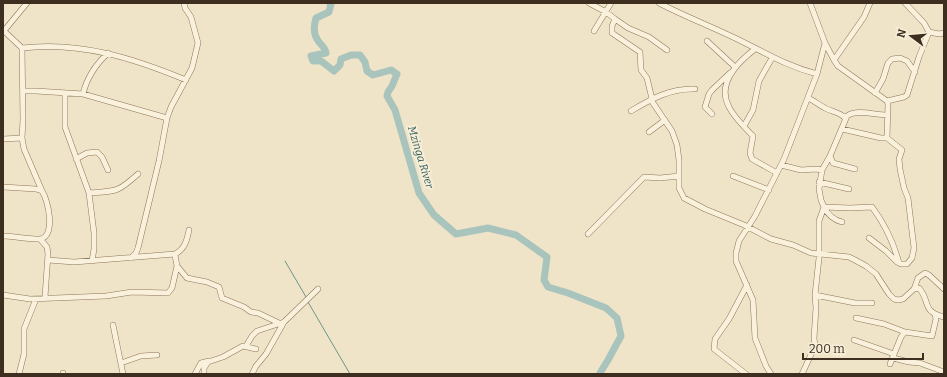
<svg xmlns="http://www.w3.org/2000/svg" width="947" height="377" font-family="Bitter,serif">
<rect width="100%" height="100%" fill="#f0e4c8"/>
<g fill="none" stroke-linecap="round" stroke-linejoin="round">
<path stroke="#6f938a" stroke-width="1" d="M285,261L306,297
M308,302L350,374"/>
<path stroke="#a9c4bc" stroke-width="7" d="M330,3L331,4L329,12L316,18C314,25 313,33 317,39C320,45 325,46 326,53L311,56L313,61H321L334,71L340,65L341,59L351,55H360L365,62L367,71L373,75L391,70L397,74L392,86L388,92L387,96L395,110L419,193L434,215L456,234L488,228L516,235L547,257L544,280L548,287L568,293L606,308L617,318L621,336L608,360L600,373L601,374"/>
<g stroke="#8d765c" stroke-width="6">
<path id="minor" d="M589,3L606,12L615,19L612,26V33L640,52L641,70L647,78L653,103L672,131L677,145L679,160V188L684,198L705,209L744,225L771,239L793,245L811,253L849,257L855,260L866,266L876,274L889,294L894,299L898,300L903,299L914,289L919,288C931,302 921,311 944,317
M659,3C684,16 710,26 735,38C764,52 786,66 817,74
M905,3L924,23L929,32
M615,19L628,28L649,37L667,50
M4,31L22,48L23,120L22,138
M594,31L611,3
M3,32L27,3
M707,41L735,67
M825,43L834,60L838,66L887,101L888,104L887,138
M22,48C79,41 133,58 186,80
M755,49C738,62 716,83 729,107C733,115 746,129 753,136L750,153L752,159L777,173
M834,60L864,17L870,3
M23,91H36L83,94L167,118
M65,93V127L89,193L94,233V249L92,261
M875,93L883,79L888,63L892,59L900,58L907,61L915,72
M83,94C87,77 95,65 108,53
M808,98C815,101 819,105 825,108C832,112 840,112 845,118
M887,101L904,97L907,95L919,57L929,32L939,34L944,33
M631,111C651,99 671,88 695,89
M712,114L705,107L709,94L712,90L730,73
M744,126L753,110L759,81L772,58
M842,129L881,138H887L902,150L899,159L900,169L904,188L908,198L914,248L912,258L907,264H901L897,262L886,251L869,238
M649,132L665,120
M3,139L22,138L24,149L42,191
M830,156L833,163L855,169
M76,159L87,153L97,152L102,157L108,170
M781,165L801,170L816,169L822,170
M733,176L769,190
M819,182L849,189
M3,187L36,189L42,191C48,200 56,234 41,239C37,240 10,236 3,236
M89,193C116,191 117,193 138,174
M842,222C834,220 827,214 824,207L850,208L872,207C884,223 894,244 899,263
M588,234L644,177L660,178L679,176
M40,239L47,247L48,254L45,297
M131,258L136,253L138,248L159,161L167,118L171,107L192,68L198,43L191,17L185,8L184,3
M48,260L74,262L175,254C185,249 187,240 189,230
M177,266L187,278L207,282L219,287L222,298L244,307L251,312L258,313L281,324
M914,289L918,278L925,273L929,275L944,289
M3,295L30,299L106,296L132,292L168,293L172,288L177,266L175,255
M815,295L855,303H872
M856,318L884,324L905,332
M113,325L123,374
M854,340L894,354
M246,346L252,336L257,331L284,322L318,289
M893,358L909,362L920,363L944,372
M121,363L141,356L157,355
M890,364L901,337L905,332L932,336L936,319L935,314
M63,373V374
M19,374L24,354V329L36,299
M195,374L201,363L209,361
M204,374V368L208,362L223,357L243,346L256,349
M252,374L256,366L266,354L284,322
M746,374L714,349L715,339L729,319L747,285
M771,374L766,366L755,338L753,300L736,261V253L739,241L755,216L784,159L817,74L825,43L810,3
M802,374L815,346L814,338L816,308L815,295L819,258V221L824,207L821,200L819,189L822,170L830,156L847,116C857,109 875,115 887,115"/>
</g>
<use href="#minor" stroke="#faf1dc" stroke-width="5"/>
</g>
<g text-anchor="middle" stroke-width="4" stroke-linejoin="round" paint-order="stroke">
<g font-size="11" font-style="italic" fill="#2f5d5a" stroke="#f7eed8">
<text transform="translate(421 157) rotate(73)" y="4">Mzinga River</text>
</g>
</g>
<rect width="947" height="377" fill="none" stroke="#3d2e20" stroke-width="8"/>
<g transform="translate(911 36) rotate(286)" stroke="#f7eed8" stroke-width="3" paint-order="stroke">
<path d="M0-3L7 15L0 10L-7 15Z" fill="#3d2e20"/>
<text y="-6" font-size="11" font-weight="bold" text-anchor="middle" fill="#3d2e20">N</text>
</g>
<path d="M803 353v6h120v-6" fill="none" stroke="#3d2e20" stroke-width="2"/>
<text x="809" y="353" font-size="12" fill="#3d2e20" stroke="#f7eed8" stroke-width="3" paint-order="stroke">200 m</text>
</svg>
